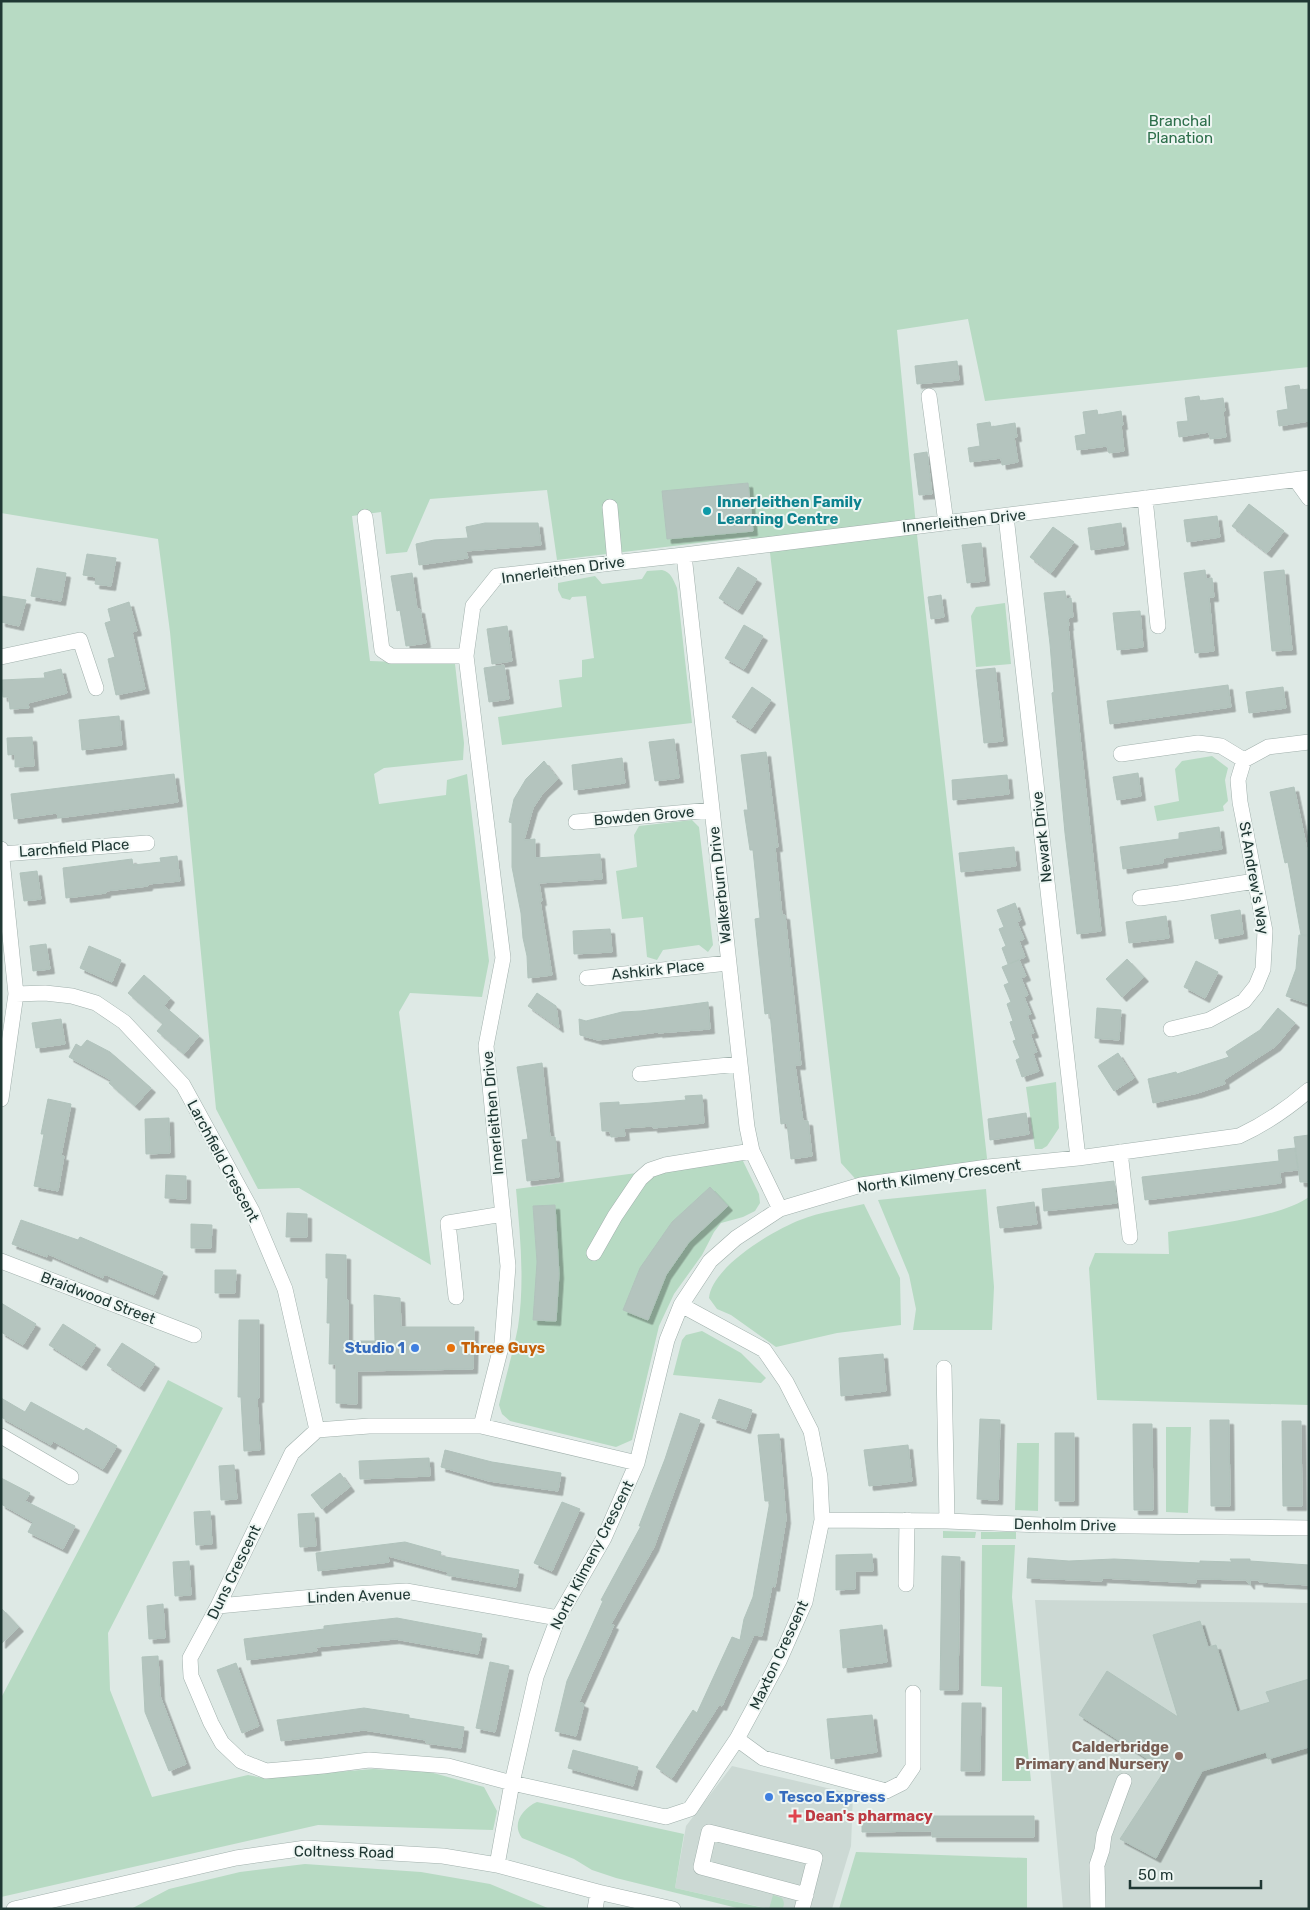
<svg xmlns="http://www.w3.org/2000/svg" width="1310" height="1910" font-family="Rubik,sans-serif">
<defs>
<filter id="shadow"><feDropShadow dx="4.5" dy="4.5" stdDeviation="0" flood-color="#0004"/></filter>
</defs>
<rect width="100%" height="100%" fill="#dee9e5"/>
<path fill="#ccd9d4" d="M1035,1600L1309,1603V1909H1063Z
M732,1766L853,1794L851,1846L832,1909H770L675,1888L686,1826Z"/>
<path fill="#b7dac3" d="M1,1H1309V367L985,401L968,319L897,330L916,526L988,1167L861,1185L841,1163L769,544L748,537L557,560L547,490L430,499L407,552L386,554L381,512L352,516L370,661L455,664L464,743L463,760L384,768L374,774L379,804L446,795L447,780L467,774L489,961L482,997L410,993L399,1012L431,1265L299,1188L258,1189L216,1109L170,632L158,539L1,513Z
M662,570C671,572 673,579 677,588L692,723L502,745L498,717L562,707L559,680L582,677V660L594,658L586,596L572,597L570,600L562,598L558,590V583L595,576L602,584L642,579L647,571Z
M1005,603L1011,664L976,667L971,616L976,607Z
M1212,756L1228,768L1225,780L1228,801L1223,806L1224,811L1157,821L1154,806L1179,801L1175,769L1182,761Z
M692,820L699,827L713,945L708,952L699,945L663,950L657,960L647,957L643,917L622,919L616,871L637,867L634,835L639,826Z
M1056,1082L1059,1128L1047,1146L1042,1149H1035L1026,1087Z
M742,1159L759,1194L760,1203L755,1211L743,1217L721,1223L714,1232L702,1255L674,1294L659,1326L632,1440L616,1447L510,1421L502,1414L499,1405C505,1379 513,1353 518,1327C525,1281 520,1234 516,1189Z
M986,1189L994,1287L992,1330H913L916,1309L909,1275L878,1200Z
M1309,1197V1405L1097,1400L1089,1268L1095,1253L1169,1254L1168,1232C1203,1226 1282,1217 1309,1197Z
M864,1204L900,1278L901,1325L837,1333L776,1347L731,1315L717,1309L709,1298C712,1267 772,1231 800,1220C820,1212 843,1209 864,1204Z
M702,1331L741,1353L766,1378L761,1383L673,1375L682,1340L686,1335Z
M168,1380L223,1408L108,1633L110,1690L152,1797L248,1775L263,1778L373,1769L430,1772L484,1787L497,1811L493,1830L318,1825L1,1897V1698Z
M1166,1427H1191L1188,1513L1166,1512Z
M1017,1443H1039L1038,1511L1015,1510Z
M943,1531L976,1532L975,1538H943Z
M981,1532H1016V1539H981Z
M982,1545H1015L1012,1597L1031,1781H1002V1687L981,1686Z
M537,1802L684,1834L675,1888L769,1909L773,1895L782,1898C784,1902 785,1905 782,1909H741L616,1878L592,1870L574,1859L522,1838C511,1824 523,1808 537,1802Z
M856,1852L1027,1858V1909H839Z
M305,1864L421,1872L490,1884L550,1909H131L169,1889L240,1872Z"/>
<path fill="#b4c4be" stroke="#b1c3bc" filter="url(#shadow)" d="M957,361L959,380L917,384L915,366Z
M1299,385L1300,390L1309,389V421L1279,426L1277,411L1288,409L1285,387Z
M1199,396L1200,401L1223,398L1225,411L1223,412L1226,437L1210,439L1209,432L1179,437L1177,422L1188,421L1185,398Z
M1097,410L1098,415L1121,411L1123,425H1121L1124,451L1109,453L1107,446L1077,450L1075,436L1086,434L1083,412Z
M990,422L991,427L1015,423L1017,437H1014L1018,462L1002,465L1001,458L970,462L968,448L980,446L977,424Z
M927,452L932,494L919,495L914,454Z
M748,483L753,531L667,539L662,491Z
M1249,504L1284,531L1267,553L1232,526Z
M1217,516L1220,537L1187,542L1184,520Z
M485,523H538L541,545L466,551L468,558L419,565L416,544L434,540L468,538L466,527Z
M1121,523L1124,545L1091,550L1088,528Z
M1053,527L1074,542L1051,573L1030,557Z
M981,543L985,581L967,583L962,545Z
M87,554L116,558L111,586L95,584L96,577L83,575Z
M738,567L757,579L738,610L719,598Z
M37,568L66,573L61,601L31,596Z
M1205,570L1206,579L1212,578L1214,597H1209L1214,651L1195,653L1184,573Z
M1284,570L1292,650L1272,651L1264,572Z
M412,573L417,609H420L426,643L406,646L400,610L397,611L391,576Z
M1065,591L1066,599L1071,598L1073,617L1068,618L1069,626H1068L1101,931L1077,934L1065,833L1052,693L1054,692L1050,644L1044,593Z
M941,595L944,617L931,619L928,597Z
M1,596L26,600L19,626L1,622Z
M129,602L137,631L132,632L145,689L116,695L108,659L115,657L105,623L111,621L108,609Z
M1140,611L1143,647L1117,650L1113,613Z
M744,625L763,636L744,669L725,658Z
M507,626L512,661L492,664L487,629Z
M504,665L509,699L489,702L484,668Z
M995,668L1003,741L984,743L976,670Z
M61,669L67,693L28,703L29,708L10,709L9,697H3L2,680L45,678L44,673Z
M1228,685L1231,707L1110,724L1107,701Z
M752,687L771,700L751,729L732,717Z
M1283,687L1286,708L1249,713L1246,692Z
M119,716L122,745L82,750L79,720Z
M32,737L34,766L15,767V754L8,755L7,738Z
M674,739L679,778L655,781L649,742Z
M766,752L778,847H775L782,915H785L801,1065H795L803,1121H808L812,1156L791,1159L787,1123L781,1124L770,1013L765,1014L755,919L760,918L753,850H750L744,810H748L741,755Z
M622,758L625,783L574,790L572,765Z
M544,761L558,779L543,793L533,808L524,840L535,839V858L600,854L602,879L539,883L542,901H540L552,975L528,978L527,956L523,938L521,913L512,867V823L509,822L514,799L526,779Z
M1138,773L1141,796L1117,800L1113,777Z
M174,774L178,802L58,818L57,813L14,819L11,794Z
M1007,775L1009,794L953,800L952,780Z
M1294,787L1309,859V935H1301L1288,862L1285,863L1270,792Z
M1219,827L1222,849L1163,858V863L1123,869L1120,847L1179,839V833Z
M1014,847L1016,866L961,872L959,853Z
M177,856L180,881L148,884V886L106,891V893L66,898L63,868L132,859L133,865L161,862L160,858Z
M37,871L41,899L24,901L20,873Z
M1015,903L1021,920L1017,922L1024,939L1019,941L1025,957L1008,964L1002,948L1006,946L999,929L1004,927L997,910Z
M1240,910L1243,934L1215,939L1211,915Z
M1166,916L1169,938L1129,943L1126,922Z
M610,929L612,952L574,954L573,931Z
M1299,935L1309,936V1004L1286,996L1296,969Z
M46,944L50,969L33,971L30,946Z
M89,946L121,960L112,982L80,968Z
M1127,959L1144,977L1122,997L1106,979Z
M1019,960L1026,976L1021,978L1028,995L1024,997L1031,1014L1027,1015L1034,1033L1030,1034L1037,1052L1033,1053L1039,1071L1022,1077L1016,1060L1020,1058L1013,1041L1016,1040L1010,1022L1013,1021L1007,1004L1011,1002L1004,985L1009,983L1002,967Z
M1196,961L1218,972L1205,998L1184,987Z
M144,975L170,998L164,1006L199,1036L184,1054L157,1031L163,1024L128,993Z
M537,993L556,1006L559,1028L528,1006Z
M708,1002L710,1029L658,1033V1032L598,1040L580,1035L579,1019L586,1021L622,1012L641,1011Z
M1097,1008L1121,1010L1119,1040L1095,1038Z
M1278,1008L1295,1023L1276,1046L1224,1080L1225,1084L1198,1093L1153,1103L1148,1079L1176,1072L1177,1074L1229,1057L1226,1052L1260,1030Z
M61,1019L65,1044L36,1048L32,1023Z
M87,1040L110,1052L151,1088L135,1106L109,1083L111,1080L69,1057L76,1044L81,1047Z
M1118,1053L1134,1078L1114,1091L1098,1066Z
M542,1063L550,1137H555L559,1177L527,1181L522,1140L528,1139L517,1067Z
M702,1095L704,1123L653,1128V1126L624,1128L625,1136L611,1137L610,1131H602L600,1103L619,1102V1105L651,1103L686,1100L685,1096Z
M48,1099L71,1104L61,1156H64L58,1191L34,1186L44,1134H41Z
M1026,1113L1029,1134L990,1140L988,1119Z
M169,1118L170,1153L146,1154L145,1119Z
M1309,1135V1182H1300L1294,1137Z
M1295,1148L1298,1170L1280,1172L1281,1183L1145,1200L1142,1177L1279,1161L1278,1150Z
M166,1175L186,1176V1199L165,1198Z
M1114,1181L1117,1203L1044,1211L1042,1189Z
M710,1187L728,1206L689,1242L666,1275L648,1320L623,1310L640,1268L672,1222Z
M1034,1202L1037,1224L1000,1228L997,1207Z
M555,1205L559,1274L556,1321L533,1320L537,1262L533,1206Z
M287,1213L307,1214V1237H286Z
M21,1220L78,1240L80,1237L163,1272L154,1295L104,1274L103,1278L48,1254L47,1257L12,1244Z
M191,1224L212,1225L211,1248H191Z
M326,1254L346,1255V1300H348V1341H375L374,1295L400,1298L401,1327H474L473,1369L357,1371V1404L336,1403V1364H329L330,1323H327L328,1278H326Z
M215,1270H236L235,1293H215Z
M1,1303L36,1324L23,1345L1,1332Z
M239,1320H259V1398H257L260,1450L244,1451L241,1397H238Z
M63,1324L96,1345L82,1366L49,1345Z
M122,1343L155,1364L140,1387L107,1365Z
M883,1354L886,1391L841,1396L839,1358Z
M1,1398L25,1412L31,1402L84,1431L86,1428L117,1446L103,1469L53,1441L51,1445L1,1417Z
M719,1399L752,1410L746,1429L712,1418Z
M680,1413L700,1420L654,1547L611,1624L614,1625L579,1702L584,1704L576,1736L555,1731L567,1681L603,1601L601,1600L641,1526H639L665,1459Z
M980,1419L1000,1420L998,1500L977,1499Z
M1210,1420H1229L1230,1506H1211Z
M1282,1421H1301L1302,1506H1283Z
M1133,1424H1152L1153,1510H1134Z
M1055,1433H1074V1501H1055Z
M779,1434L786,1519L775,1587L772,1586L762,1636L754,1635L722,1706L719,1705L672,1778L656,1767L693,1710L697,1713L732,1637L740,1640L744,1619L753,1597L770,1501H765L758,1435Z
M908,1445L912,1481L869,1486L864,1450Z
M445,1450L492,1462L561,1473L558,1491L489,1481L441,1467Z
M429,1458L430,1476L360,1479L359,1461Z
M234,1465L237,1499L221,1500L219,1466Z
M340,1473L350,1487L322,1509L311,1495Z
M1,1478L30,1493L25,1501L75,1526L63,1549L28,1532L33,1522L1,1504Z
M562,1502L580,1509L552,1571L534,1563Z
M210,1511L212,1544L196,1545L194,1512Z
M314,1513L316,1546L300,1547L298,1514Z
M405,1542L441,1552L440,1556L519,1570L516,1587L447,1575L448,1572L388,1556L389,1562L318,1571L316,1553Z
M872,1554L873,1571H855V1589L836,1590V1555Z
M942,1556L960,1557L958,1690H940Z
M1028,1558L1069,1561L1114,1559L1200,1563V1561L1232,1562L1230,1559H1250V1561L1309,1565V1585L1259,1582V1580H1250V1585L1246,1580L1196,1579V1583L1102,1578V1581L1027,1578Z
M189,1561L191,1595L175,1596L173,1562Z
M163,1604L165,1638L149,1639L147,1606Z
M1,1608L19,1627L1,1644Z
M397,1618L482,1634L478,1654L395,1639L316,1647L317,1651L247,1660L244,1639L324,1629V1626Z
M1200,1621L1208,1647L1216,1645L1237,1712L1270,1702L1266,1692L1309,1679V1747L1268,1759L1266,1752L1202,1771L1156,1858L1120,1839L1165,1770L1079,1715L1107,1671L1178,1717L1153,1635Z
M882,1625L887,1662L843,1668L840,1630Z
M158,1656L160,1696L186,1764L169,1771L145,1712L142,1657Z
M490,1662L509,1666L495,1732L476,1728Z
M236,1663L259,1726L242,1733L217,1670Z
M962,1703H981L980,1771H961Z
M364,1708L409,1715V1718L464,1727L461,1748L426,1743V1740L364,1730L281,1741L277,1720Z
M872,1715L877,1752L831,1759L827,1719Z
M573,1750L638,1767L633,1786L568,1768Z
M932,1816H1034V1837H932V1831L862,1832V1818H932Z"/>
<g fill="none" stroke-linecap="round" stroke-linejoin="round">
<g stroke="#a1b0ac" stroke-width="16">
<path id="minor" d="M929,396L946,523
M1296,480L1309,498
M1145,498L1158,626
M610,507L615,563
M1006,516L1078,1158
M365,517L382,650L391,656H466
M684,555L747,1127L752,1151L780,1209
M1,657L80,640L96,688
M1121,754L1198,743L1221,746L1244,760L1268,747L1309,742
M576,822L712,810
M1,849L16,994L1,1099
M2,854L147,843
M1140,898L1179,893L1255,881
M587,978L728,963
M16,994L45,993L72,996L96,1003L124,1022L183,1085L252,1211L285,1289L317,1430
M1171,1029L1209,1020L1244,1001L1256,986L1263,969L1265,931L1240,802L1238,780L1244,760
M640,1074L739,1064
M1120,1152L1130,1237
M594,1253L615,1216L640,1179L650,1170L665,1165L752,1151
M1,1261L194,1335
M456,1297L448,1223L503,1214
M944,1368L947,1521
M481,1426L502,1343L508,1266L486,1046L503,958L466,656L473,606L497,576L684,555L1309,478
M1,1436L71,1477
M637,1463L481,1426H369L317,1430L292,1453L218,1606L190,1658L191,1676L211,1723L222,1743L241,1761L266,1771L323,1766L369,1760L448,1766L512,1783L666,1817L690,1809L737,1739L779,1661L805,1602L822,1520L820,1477L811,1431L786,1382L764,1350L681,1305
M822,1520L947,1521L1042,1525L1309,1528
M906,1584L907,1520
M218,1606L336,1595L406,1591L558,1618
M737,1739L763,1758L886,1791L902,1783L913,1767V1693
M497,1865L512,1783L536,1677L558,1618L604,1538L637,1463L667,1340L681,1305L710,1261L736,1238L780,1209L861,1185L988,1167L1078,1158L1239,1136C1265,1124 1287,1109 1309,1090
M14,1909L236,1858L306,1848L443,1856L497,1865L598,1892L673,1909
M595,1909L598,1892
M802,1909L815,1858L709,1832L701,1867L806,1895
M1098,1909L1097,1865L1102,1850L1104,1835L1124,1781"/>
</g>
<use href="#minor" stroke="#fff" stroke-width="15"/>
</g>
<circle fill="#0f9aa8" stroke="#eef6f3" stroke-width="2" cx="707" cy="511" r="5"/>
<g fill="#3f7fe0" stroke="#eef6f3" stroke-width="2">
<circle cx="415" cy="1348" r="5"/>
<circle cx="769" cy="1797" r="5"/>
</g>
<circle fill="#e8710a" stroke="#eef6f3" stroke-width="2" cx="451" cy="1348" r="5"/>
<circle fill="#8d6e63" stroke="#eef6f3" stroke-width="2" cx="1179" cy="1756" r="5"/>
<path fill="#e0444e" stroke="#eef6f3" stroke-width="2" d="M792.5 1808.5h5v5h5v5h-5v5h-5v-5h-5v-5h5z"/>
<g text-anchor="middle" stroke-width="4" stroke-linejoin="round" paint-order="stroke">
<g font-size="15" fill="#2c6e4a" stroke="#eef6f3">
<text x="1180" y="126">Branchal<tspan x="1180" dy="17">Planation</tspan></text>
</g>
<g font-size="15" font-weight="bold" fill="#0d838f" stroke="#eef6f3" text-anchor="start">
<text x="717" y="507">Innerleithen Family<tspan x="717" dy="17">Learning Centre</tspan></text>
</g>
<g font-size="15" fill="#203834" stroke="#eef6f3">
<text transform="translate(964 521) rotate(-6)" y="5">Innerleithen Drive</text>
<text transform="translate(563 570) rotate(-8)" y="5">Innerleithen Drive</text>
<text transform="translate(644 816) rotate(-5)" y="5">Bowden Grove</text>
<text transform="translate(1042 837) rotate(-96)" y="5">Newark Drive</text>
<text transform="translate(74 848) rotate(-4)" y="5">Larchfield Place</text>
<text transform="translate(1254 878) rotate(80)" y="5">St Andrew's Way</text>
<text transform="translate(720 885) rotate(-96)" y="5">Walkerburn Drive</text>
<text transform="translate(658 970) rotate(-6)" y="5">Ashkirk Place</text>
<text transform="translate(493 1113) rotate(-95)" y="5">Innerleithen Drive</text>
<text transform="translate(223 1161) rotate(62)" y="5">Larchfield Crescent</text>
<text transform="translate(939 1176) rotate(-8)" y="5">North Kilmeny Crescent</text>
<text transform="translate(98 1298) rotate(21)" y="5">Braidwood Street</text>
<text transform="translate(1065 1525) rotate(1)" y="5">Denholm Drive</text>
<text transform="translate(592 1555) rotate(-63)" y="5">North Kilmeny Crescent</text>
<text transform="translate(234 1572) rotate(-64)" y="5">Duns Crescent</text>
<text transform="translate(359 1596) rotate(-2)" y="5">Linden Avenue</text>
<text transform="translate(779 1655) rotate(-65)" y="5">Maxton Crescent</text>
<text transform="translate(344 1852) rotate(1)" y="5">Coltness Road</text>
</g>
<g font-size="15" font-weight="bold" fill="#366cbe" stroke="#eef6f3" text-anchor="end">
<text x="405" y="1353">Studio 1</text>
<text x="779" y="1802" text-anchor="start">Tesco Express</text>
</g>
<g font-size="15" font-weight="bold" fill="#c56008" stroke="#eef6f3" text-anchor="start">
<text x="461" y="1353">Three Guys</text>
</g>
<g font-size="15" font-weight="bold" fill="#785e54" stroke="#eef6f3" text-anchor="end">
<text x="1169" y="1752">Calderbridge<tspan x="1169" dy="17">Primary and Nursery</tspan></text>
</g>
<g font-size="15" font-weight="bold" fill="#be3a42" stroke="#eef6f3" text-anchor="start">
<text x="805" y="1821">Dean's pharmacy</text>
</g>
</g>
<rect width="1310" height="1910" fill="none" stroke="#203834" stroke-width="5"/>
<path d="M1130 1880v8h131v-8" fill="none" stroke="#203834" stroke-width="2.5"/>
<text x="1138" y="1880" font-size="15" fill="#203834" stroke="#eef6f3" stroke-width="4" paint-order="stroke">50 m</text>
</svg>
